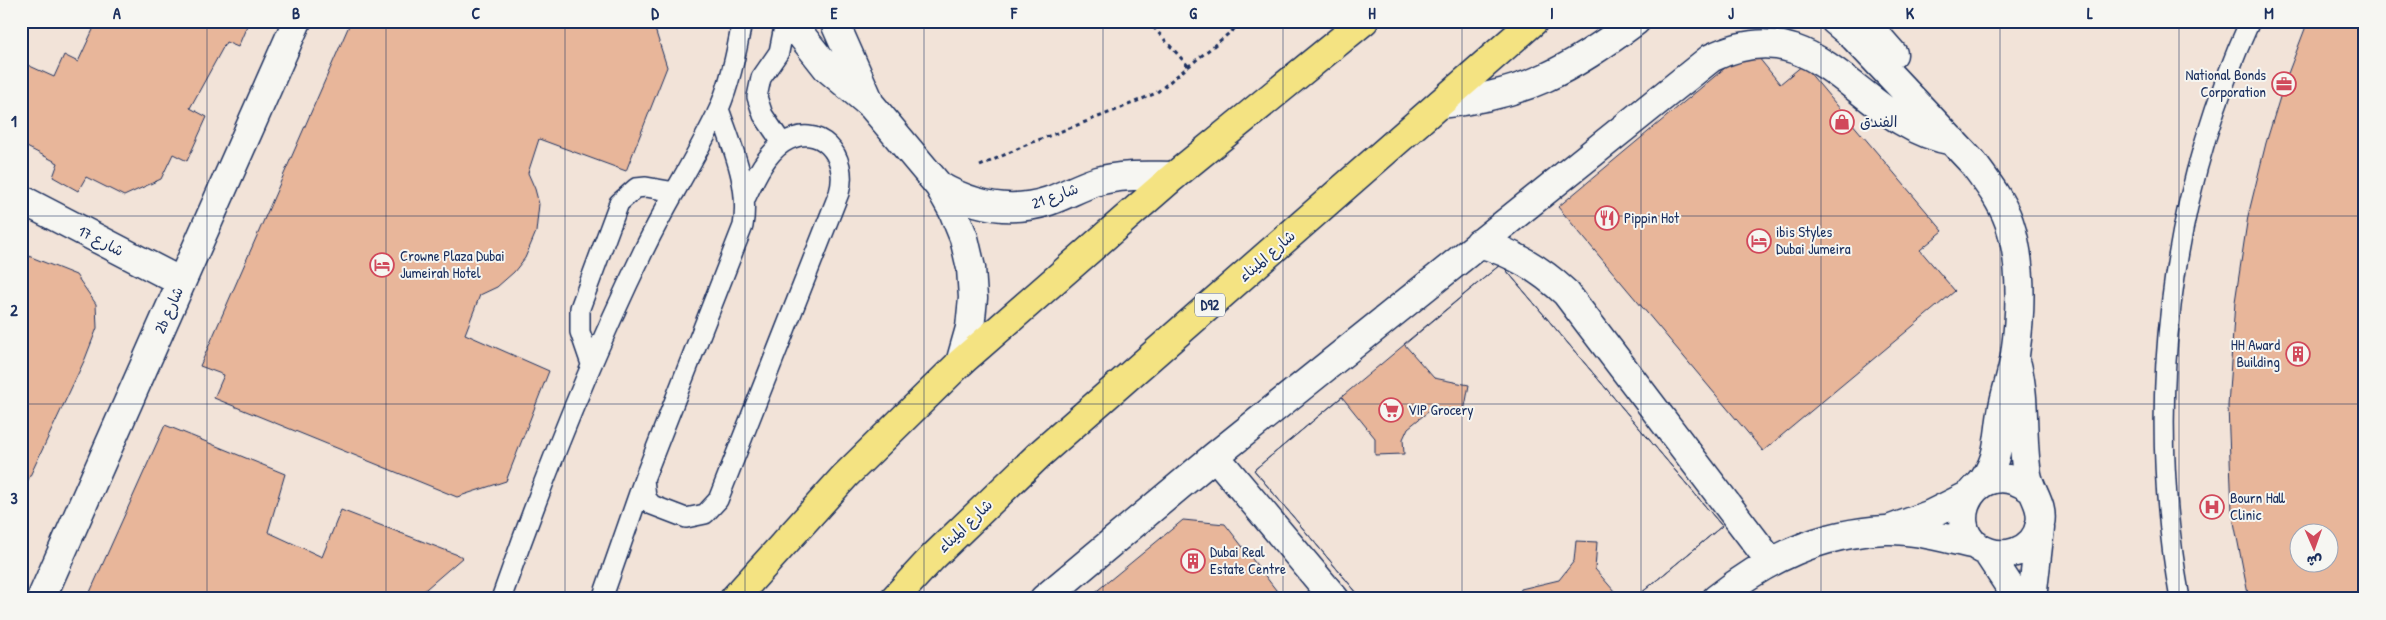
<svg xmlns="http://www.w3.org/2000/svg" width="2386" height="620" font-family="'Patrick Hand','Playpen Sans Arabic',sans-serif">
<rect width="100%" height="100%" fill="#f2e3d8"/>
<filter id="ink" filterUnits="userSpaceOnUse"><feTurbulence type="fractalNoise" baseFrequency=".02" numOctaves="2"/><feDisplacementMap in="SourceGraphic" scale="10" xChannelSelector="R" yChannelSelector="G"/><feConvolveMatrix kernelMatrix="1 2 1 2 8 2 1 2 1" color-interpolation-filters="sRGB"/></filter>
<g filter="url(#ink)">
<path fill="#e8b69a" stroke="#1b2f5e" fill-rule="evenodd" d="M97,21H249L238,47L226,42L190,108L207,117L187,161L173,154L161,179L124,196L86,177L78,191L53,177L58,163L21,144V62L54,77L64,55L78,62Z
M351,21H649L654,26L667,67L626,171L539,139L528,173L535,189L539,204L536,232L525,258L514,272L497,287L480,295L465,334L549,371L506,481L457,497L214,398L224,375L200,366Z
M2308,21H2365V599H2249L2232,512L2228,406L2235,302L2248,216L2266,143L2284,84ZM2298,532H2328V562H2298Z
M1750,47L1780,84L1803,65L1943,231L1920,250L1955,291L1763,451L1558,207Z
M21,253L76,275L96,304L97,328L85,359L21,495Z
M1501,264L1722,526L1634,599H1621L1595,569L1597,542L1576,541L1574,561L1559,580L1521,589L1518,599H1362L1254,470L1342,397L1375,438V455L1404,454L1403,439L1408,428L1429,411L1444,409L1464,412L1469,385L1434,378L1404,344Z
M1501,264L1722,526L1634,599H1362L1254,470Z
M165,425L285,474L268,532L322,557L341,510L463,557L419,595L418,599H87Z
M1183,520L1225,524L1283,599H1087Z"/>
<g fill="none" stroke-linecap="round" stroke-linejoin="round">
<g stroke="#1b2f5e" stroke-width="22">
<path id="service" d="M782,143L763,115L757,97L761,78L779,52L785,22
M591,364L580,332V308L619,203L636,188L646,187L675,192
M644,479L646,498L652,505L686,518L705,514L718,500L839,193C850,156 819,120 783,143C766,154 755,178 746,197
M501,599C542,482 587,368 641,256C664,206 696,159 719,109C731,81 737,51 742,21
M602,599L644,479L743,226C750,185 732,147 719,109
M2180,599C2145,404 2168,202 2250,21"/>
</g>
<g stroke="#1b2f5e" stroke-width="31">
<path id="minor" d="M790,21L827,68L872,106L939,186L953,211L964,238L971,268L973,298L970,328L960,363
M834,21L868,98
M1835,21L1854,37L1973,163C1987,182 2001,200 2009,222C2023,263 2021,312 2015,355C2013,372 2006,390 2003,407C1997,438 2001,460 1979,486
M1867,21L1872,30L1893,54
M1440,104C1526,95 1568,71 1636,21
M939,186C974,206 1010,214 1049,201C1066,195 1081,186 1098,181C1123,174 1149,176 1174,176
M21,199L181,282
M1479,243C1513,253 1539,268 1566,293L1770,561
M2017,365C2026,401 2021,438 2027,474C2030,492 2044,505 2040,524C2035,553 2001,562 1978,547C1942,523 1976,453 2029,488
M1215,456L1335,599
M1891,529L1929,515L1969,495
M1987,552L2018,599
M41,599L297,21
M1044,599L1215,456L1711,58C1821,4 1856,124 1953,141
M1716,599C1766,559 1820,533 1886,530C1915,529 1947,539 1976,545
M2032,599L2040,528"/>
</g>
<g stroke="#1b2f5e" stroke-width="31">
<path id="primary" d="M734,599L845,476L960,363L1174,176L1364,21
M894,599L932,558L1040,454L1534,21"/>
</g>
<path stroke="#1b2f5e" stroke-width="3" stroke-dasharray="4 4" stroke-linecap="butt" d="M1148,21L1189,67
M980,166L1028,144L1119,109L1156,93L1244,21"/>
<use href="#service" stroke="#f6f6f2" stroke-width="19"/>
<use href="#minor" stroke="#f6f6f2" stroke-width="28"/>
<use href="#primary" stroke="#f4e382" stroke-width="28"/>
</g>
</g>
<path fill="none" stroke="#1b2f5e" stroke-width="1" stroke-opacity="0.55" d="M207,21V599M386,21V599M565,21V599M745,21V599M924,21V599M1103,21V599M1283,21V599M1462,21V599M1641,21V599M1821,21V599M2000,21V599M2179,21V599M21,216H2365M21,404H2365"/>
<defs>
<g id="office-ring" transform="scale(1.25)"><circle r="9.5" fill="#f6f6f2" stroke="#d1495b" stroke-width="1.5"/><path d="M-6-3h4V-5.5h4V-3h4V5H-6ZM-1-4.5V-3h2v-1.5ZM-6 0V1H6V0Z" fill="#d1495b"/></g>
<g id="shop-ring" transform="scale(1.25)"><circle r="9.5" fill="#f6f6f2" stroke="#d1495b" stroke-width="1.5"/><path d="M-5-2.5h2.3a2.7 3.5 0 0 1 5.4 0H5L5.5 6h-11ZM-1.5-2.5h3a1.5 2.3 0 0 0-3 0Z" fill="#d1495b"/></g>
<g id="restaurant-ring" transform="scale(1.25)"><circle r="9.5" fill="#f6f6f2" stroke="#d1495b" stroke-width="1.5"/><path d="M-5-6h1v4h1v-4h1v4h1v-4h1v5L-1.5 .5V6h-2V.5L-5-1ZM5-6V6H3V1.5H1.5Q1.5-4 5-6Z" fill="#d1495b"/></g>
<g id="hotel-ring" transform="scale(1.25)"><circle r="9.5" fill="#f6f6f2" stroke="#d1495b" stroke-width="1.5"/><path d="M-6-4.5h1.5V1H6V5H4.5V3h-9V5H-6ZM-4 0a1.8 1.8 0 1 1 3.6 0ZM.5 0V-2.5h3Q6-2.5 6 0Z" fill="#d1495b"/></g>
<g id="building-ring" transform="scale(1.25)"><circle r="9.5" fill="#f6f6f2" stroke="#d1495b" stroke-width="1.5"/><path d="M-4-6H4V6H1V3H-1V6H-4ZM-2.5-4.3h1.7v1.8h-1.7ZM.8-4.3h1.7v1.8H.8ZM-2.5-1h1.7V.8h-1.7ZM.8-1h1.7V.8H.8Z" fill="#d1495b"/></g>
<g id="supermarket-ring" transform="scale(1.25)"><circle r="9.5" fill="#f6f6f2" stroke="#d1495b" stroke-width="1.5"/><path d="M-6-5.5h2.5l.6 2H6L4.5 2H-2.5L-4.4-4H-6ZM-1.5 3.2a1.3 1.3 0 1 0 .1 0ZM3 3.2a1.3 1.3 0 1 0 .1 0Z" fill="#d1495b"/></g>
<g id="hospital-ring" transform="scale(1.25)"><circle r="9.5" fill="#f6f6f2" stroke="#d1495b" stroke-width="1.5"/><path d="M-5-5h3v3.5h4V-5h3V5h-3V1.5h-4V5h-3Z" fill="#d1495b"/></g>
</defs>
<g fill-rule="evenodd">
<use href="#office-ring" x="2284" y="84"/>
<use href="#shop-ring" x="1842" y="122"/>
<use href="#restaurant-ring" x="1607" y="218"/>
<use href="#hotel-ring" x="1759" y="241"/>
<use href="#hotel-ring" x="382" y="265"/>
<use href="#building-ring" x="2298" y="354"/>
<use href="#supermarket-ring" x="1391" y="410"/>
<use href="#hospital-ring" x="2212" y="507"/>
<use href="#building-ring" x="1193" y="561"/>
</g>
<g text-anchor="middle" stroke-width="4" stroke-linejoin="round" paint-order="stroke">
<rect fill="#f6f6f2" stroke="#5d6b8a" stroke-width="1" x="1195" y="293.5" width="30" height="23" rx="4"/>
<g font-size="14" font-weight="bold" fill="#1b2f5e">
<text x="1210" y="310">D92</text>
</g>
<g font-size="15" fill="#1b2f5e" stroke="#f6f6f2" text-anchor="start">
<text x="2266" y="80" text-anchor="end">National Bonds<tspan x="2266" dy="17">Corporation</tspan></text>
<text x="1860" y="127">الفندق</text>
<text x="1624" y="223">Pippin Hot</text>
<text x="1776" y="237">ibis Styles<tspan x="1776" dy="17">Dubai Jumeira</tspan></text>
<text x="400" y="261">Crowne Plaza Dubai<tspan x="400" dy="17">Jumeirah Hotel</tspan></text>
<text x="2280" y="350" text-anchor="end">HH Award<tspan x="2280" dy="17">Building</tspan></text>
<text x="1408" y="415">VIP Grocery</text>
<text x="2230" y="503">Bourn Hall<tspan x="2230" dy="17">Clinic</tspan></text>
<text x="1210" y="557">Dubai Real<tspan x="1210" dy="17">Estate Centre</tspan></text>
</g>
<g font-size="15" fill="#1b2f5e" stroke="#f6f6f2">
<text transform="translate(1055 196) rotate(-20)" y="5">شارع 21</text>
<text transform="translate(101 241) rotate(27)" y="5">شارع 17</text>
<text transform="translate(1267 256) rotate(-41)" y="5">شارع الميناء</text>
<text transform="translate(169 310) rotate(-66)" y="5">2b شارع</text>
<text transform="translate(965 526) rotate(-44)" y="5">شارع الميناء</text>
</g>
</g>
<rect width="2386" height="620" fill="none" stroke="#f6f6f2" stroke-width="55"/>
<g transform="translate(2314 548) rotate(178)"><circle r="24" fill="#f6f6f2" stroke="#9ea6b7"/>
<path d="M0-4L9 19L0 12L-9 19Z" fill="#d1495b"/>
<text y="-8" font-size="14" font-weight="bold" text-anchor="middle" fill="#1b2f5e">ش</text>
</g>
<rect x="28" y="28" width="2330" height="564" fill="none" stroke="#1b2f5e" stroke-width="2"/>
<g font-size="16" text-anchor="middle" font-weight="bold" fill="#1b2f5e">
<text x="117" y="19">A</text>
<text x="296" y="19">B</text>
<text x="476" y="19">C</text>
<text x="655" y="19">D</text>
<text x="834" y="19">E</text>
<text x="1014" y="19">F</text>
<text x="1193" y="19">G</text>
<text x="1372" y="19">H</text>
<text x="1552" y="19">I</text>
<text x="1731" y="19">J</text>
<text x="1910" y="19">K</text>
<text x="2090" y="19">L</text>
<text x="2269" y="19">M</text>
<text x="14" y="127">1</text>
<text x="14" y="316">2</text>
<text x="14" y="504">3</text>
</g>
</svg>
